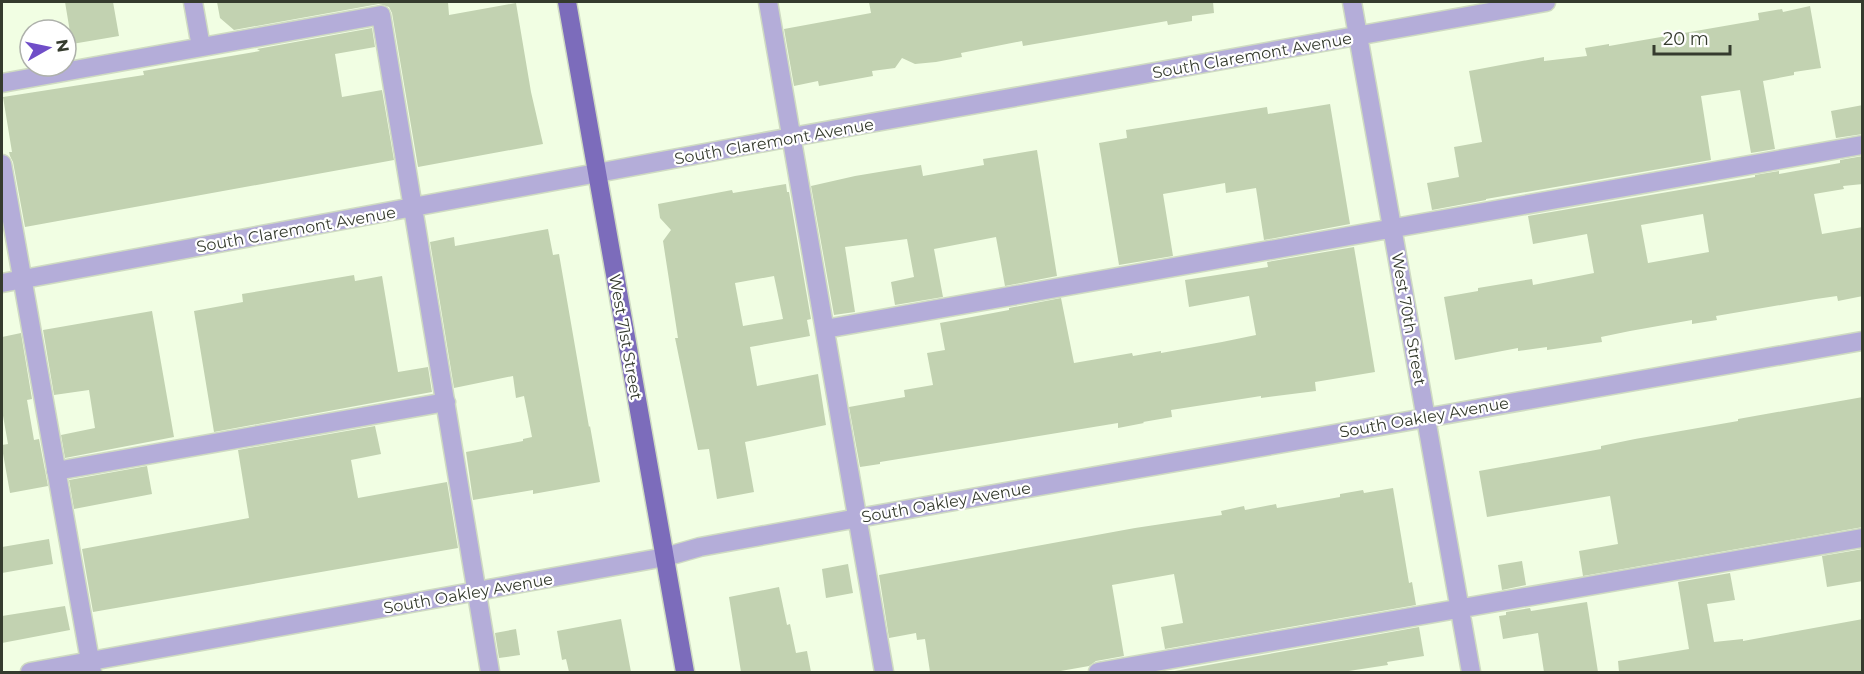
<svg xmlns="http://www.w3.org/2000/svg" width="1864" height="674" font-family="Montserrat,sans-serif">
<rect width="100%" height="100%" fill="#f1fee3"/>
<path fill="#c2d2b1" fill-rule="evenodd" d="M65,2H113L119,36L72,44Z
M217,2H448L449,15L516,3L531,92L543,144L418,167L392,13L389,7L379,4L234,30L220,18Z
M869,2H1213L1214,13L1192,16V21L1168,25L1167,21L1023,46L1022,41L961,53L962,57L936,62L915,64L902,58L895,68L872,71L873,76L819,86L818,81L794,86L784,29L871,13Z
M1810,6L1821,68L1794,72V75L1763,81L1775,149L1751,153L1740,90L1701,96L1711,160L1486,199V200L1432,210L1427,183L1459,177L1454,147L1482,142L1469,71L1544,57V61L1587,56L1585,48L1609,44V46L1759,20L1758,13L1782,9L1783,12Z
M372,28L375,47L335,54L342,97L382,90L394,160L25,227L13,162L10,156L9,152H12L3,97L144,75L143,71L260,51L257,49Z
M1330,104L1350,224L1264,240L1256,188L1226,193L1225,183L1186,190L1163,194L1173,256L1119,265L1099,143L1127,138L1126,130L1151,126L1267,107L1268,114Z
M1863,105V134L1836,138L1831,111Z
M1037,150L1057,276L1005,286L996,237L934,249L943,297L895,305L891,282L914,277L907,239L845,247L855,312L834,315L811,186L855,176L921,165L923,176L984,165L983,159Z
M1863,156V184L1843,186L1844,189L1814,194L1822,234L1863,227V296L1838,301L1837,296L1816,299L1716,316L1717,320L1692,324V320L1630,331L1601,337L1602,342L1547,350V347L1518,351V348L1455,360L1444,297L1478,291V288L1532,279L1533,285L1594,273L1587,234L1533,244L1528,216L1755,177V175L1779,171V174L1840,163V160ZM1703,214L1709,252L1648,263L1641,225Z
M786,184L787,192H789L811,319L807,320L810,336L750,347L757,386L818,374L826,425L745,442L754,492L717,499L709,449L698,450L675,338H678L663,241L671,230L660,218L658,204L732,190L733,193ZM774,276L783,319L743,326L735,283Z
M548,229L553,255L559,254L589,427L590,426L600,482L533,494V490L473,500L466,452L523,441V439L532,437L524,396L516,398L513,376L454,388L430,242L454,237L455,246Z
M1354,247L1375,372L1315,382L1316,391L1261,398V396L1171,410L1172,417L1143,422L1144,423L1118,428V423L880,462V464L860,467L849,407L905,397L904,390L933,385L927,353L945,350L940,323L1009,310V308L1061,298L1074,363L1132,353L1133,356L1161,351V353L1222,342L1256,335L1249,296L1189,307L1185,280L1268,267L1267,262Z
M354,275L355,281L382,276L398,372L428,367L432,392L214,432L194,311L243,302L242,294Z
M152,311L174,437L65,458L61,435L95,428L89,390L54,395L43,330Z
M21,333L32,399L27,400L34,440L39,439L48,486L10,493L2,448V445L8,444L2,410V337Z
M1863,397V527L1583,576L1579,551L1618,544L1610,496L1487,517L1479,471L1601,449V446L1635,439L1738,421V419Z
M375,426L381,454L351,460L358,498L447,482L458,548L93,612L82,549L249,518L238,450Z
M147,466L152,494L74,509L69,480Z
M1393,488L1409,583L1412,582L1416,605L1165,649L1161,627L1183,623L1174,574L1112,585L1124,656L1096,661L1089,666L1055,672H930L925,639L917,640L916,633L889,638L879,575L1135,528L1222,515L1221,511L1244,506L1245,510L1276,504L1277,508L1340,497V494L1363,490L1364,493Z
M49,539L53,564L2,573V547Z
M1863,549V581L1827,587L1822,556Z
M1522,561L1526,585L1502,590L1498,565Z
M848,564L853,593L826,598L822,569Z
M1730,573L1735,600L1707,604L1714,642L1743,639V641L1863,619V672H1619L1618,661L1689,649L1678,582Z
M779,587L787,625L790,624L796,653L807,651L811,672H741L729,597Z
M1587,602L1598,672H1544L1538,633L1503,639L1499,616L1506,615V612L1530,608L1531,611Z
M65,606L70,630L2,643V616Z
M621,619L631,672H569L566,659L562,660L557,631Z
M1419,627L1424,656L1387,662L1388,665L1342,672H1169Z
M516,629L520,655L499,658L495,633Z"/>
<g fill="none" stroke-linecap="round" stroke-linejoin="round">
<g stroke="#cfdbc2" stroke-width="21">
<path id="minor" d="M193,2L201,47
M768,2L884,672
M1352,2L1471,672
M2,83L381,15L490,672
M2,164L92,672
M2,283L792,137L1546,2
M825,329L1862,145
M56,471L446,402
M30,672L665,557L700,547L858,518L1862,341
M1098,672L1862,538"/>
</g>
<g stroke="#cfdbc2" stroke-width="21">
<path id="major" d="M567,2L685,672"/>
</g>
<use href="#minor" stroke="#b4add9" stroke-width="18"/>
<use href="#major" stroke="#7c6cbb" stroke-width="18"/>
</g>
<g text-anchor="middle" stroke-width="4.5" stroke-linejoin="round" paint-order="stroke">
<g font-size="16" fill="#353b2e" stroke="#fff">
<text transform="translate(1252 55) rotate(-10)" y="6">South Claremont Avenue</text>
<text transform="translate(774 141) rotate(-10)" y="6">South Claremont Avenue</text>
<text transform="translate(296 229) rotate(-10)" y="6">South Claremont Avenue</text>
<text transform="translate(1409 319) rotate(80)" y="6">West 70th Street</text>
<text transform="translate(626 337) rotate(80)" y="6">West 71st Street</text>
<text transform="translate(1424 417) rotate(-10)" y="6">South Oakley Avenue</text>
<text transform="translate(946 502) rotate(-10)" y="6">South Oakley Avenue</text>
<text transform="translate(468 593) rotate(-10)" y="6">South Oakley Avenue</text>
</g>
</g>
<rect width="1864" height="674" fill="none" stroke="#353b2e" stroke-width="6"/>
<g transform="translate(48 48) rotate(81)"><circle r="28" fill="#ffffff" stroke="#aeb1ab" stroke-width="1.5"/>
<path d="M0-4.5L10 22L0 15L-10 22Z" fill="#704ec8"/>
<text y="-9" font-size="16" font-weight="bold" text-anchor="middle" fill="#353b2e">N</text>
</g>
<path d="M1654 45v9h76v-9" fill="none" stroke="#353b2e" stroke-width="3"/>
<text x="1663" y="45" font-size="18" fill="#353b2e" stroke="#ffffff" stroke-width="4.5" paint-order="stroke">20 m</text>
</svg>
